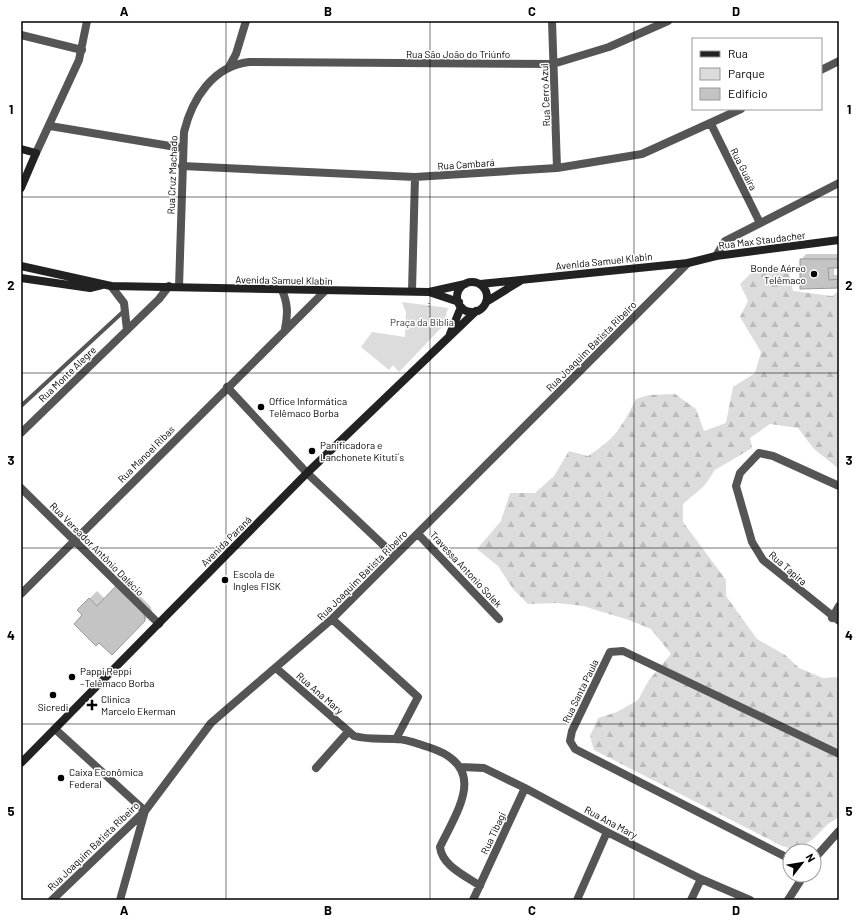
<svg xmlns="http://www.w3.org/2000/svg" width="860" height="921" font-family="Barlow,sans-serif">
<defs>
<pattern id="forest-firs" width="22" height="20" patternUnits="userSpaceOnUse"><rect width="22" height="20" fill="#dcdcdc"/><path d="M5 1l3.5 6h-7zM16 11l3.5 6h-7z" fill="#bbb"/></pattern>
</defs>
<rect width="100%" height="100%" fill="#fff"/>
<path fill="url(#forest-firs)" d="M772,267L789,273L793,291L832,296L839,291V469L814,449L798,428L770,424L750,438L752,448L715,470L704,486L683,504V522L726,580V596L757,639L785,655L799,668L823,678L839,677V817L828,824L812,840L796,850L782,846L594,750L590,736L598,718L617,712L638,700L649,680L671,654L651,629L629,620L583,606L558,603L528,604L513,589L498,566L477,549L501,521L510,493H535L554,476L569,451L588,456C615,439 622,427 636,399L649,395L675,394L696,409L704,431L726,423L733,387L755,373L761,352L740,317L748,301L740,284L754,270Z"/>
<path fill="#dcdcdc" d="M402,302L448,308L443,326L399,372L393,365L389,370L361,347L372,332L405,337L406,312Z"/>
<path fill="#0003" d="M806,254H839V267H834V275H839V287L801,288V260Z
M124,580L151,607L152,613L112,654L78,610L97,591L105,599Z"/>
<path fill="#c4c4c4" stroke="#999" d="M800,259H839V268H828L829,280L839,279V288L800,289Z
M116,586L144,614L145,621L112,655L99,643L96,646L74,624L82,615L77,610L89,598L97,606Z"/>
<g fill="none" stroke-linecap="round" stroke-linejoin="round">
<path stroke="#777" stroke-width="1.5" stroke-dasharray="1 2" stroke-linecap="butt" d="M429,307V302"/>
<path stroke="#555" stroke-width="4" d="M21,406L125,310"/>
<path stroke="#555" stroke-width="8" d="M552,21L557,168
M21,35L82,50
M229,67L236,54L246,21
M821,70L839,61
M711,124L760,223
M50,126L182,148
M36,153L79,60L87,21
M182,166L415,177L557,168L642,154L741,109
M716,256L725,241L839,183
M111,286L124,303L127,330
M179,287L184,132C192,99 213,66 249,62L553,64L609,47L668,21
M282,290C288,304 288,314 285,329
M412,291L415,177
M227,387L307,473L395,556
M21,433L159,299L169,286
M839,486L773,456L759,453L740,473L736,486L752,542L763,560L839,621
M21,488L159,624
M418,534L499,619
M21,594L325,291
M832,618L839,606
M332,619L418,697L396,739
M276,668L354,736C369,740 381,738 396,739C407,739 418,744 428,747C489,766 459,808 440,847C442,866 466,876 480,886
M55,729L145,811L120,900
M461,767L484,768L525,788L607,832L701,879L750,900
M316,768L348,732
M790,859L575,749L570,741L572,731L610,652L623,651L839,754
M814,859L839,831
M52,900L145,811L211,723L332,619L688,263
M473,900L525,788
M577,900L607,832
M691,900L701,879
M788,900L804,875"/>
<path stroke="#222" stroke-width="8" d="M21,149L36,153L21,188
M21,266L111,286L429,292L465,284
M21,278L90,288L102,285
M457 297a15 15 0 1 1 30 0a15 15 0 1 1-30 0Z
M480,284L688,263L716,256L839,240
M429,292L459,302
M486,302L520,281
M450,334L461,307
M21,763L307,473L476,311"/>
</g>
<path fill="none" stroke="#000" stroke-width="1" stroke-opacity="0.55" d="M226,21V900M430,21V900M634,21V900M21,197H839M21,373H839M21,548H839M21,724H839"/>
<g fill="#000" stroke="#fff" stroke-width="1.5">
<circle cx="814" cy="274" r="4"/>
<circle cx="261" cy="407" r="4"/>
<circle cx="312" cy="451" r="4"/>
<circle cx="225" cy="580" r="4"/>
<circle cx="72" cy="677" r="4"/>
<circle cx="53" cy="695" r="4"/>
<path d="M90 699h4v4h4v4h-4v4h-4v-4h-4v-4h4z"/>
<circle cx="61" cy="778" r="4"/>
</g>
<g text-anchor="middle" stroke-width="3" stroke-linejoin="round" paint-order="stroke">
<g font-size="10" fill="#000" stroke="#fff">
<text x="458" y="58">Rua São João do Triúnfo</text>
<text transform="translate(545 95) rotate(-92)" y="4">Rua Cerro Azul</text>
<text transform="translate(466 164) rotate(-4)" y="4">Rua Cambará</text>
<text transform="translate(744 169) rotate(63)" y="4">Rua Guaíra</text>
<text transform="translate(172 175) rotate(-88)" y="4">Rua Cruz Machado</text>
<text transform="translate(762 240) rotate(-7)" y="4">Rua Max Staudacher</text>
<text transform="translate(604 261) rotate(-6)" y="4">Avenida Samuel Klabin</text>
<text transform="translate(284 280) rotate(1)" y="4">Avenida Samuel Klabin</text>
<text transform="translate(591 346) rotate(-45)" y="4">Rua Joaquim Batista Ribeiro</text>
<text transform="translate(67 374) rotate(-44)" y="4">Rua Monte Alegre</text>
<text transform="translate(146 454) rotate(-45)" y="4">Rua Manoel Ribas</text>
<text transform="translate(226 541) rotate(-45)" y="4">Avenida Paraná</text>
<text transform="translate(97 549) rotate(45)" y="4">Rua Vereador Antônio Dalécio</text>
<text transform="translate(788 568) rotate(41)" y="4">Rua Tapira</text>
<text transform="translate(466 569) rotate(47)" y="4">Travessa Antonio Solek</text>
<text transform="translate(362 575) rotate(-45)" y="4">Rua Joaquim Batista Ribeiro</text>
<text transform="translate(580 691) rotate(-64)" y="4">Rua Santa Paula</text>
<text transform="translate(320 693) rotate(41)" y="4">Rua Ana Mary</text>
<text transform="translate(611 822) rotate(28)" y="4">Rua Ana Mary</text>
<text transform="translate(493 833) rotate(-65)" y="4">Rua Tibagi</text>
<text transform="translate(93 846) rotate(-44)" y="4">Rua Joaquim Batista Ribeiro</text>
</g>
<g font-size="10" fill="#000" stroke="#fff" text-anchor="start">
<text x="806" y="272" text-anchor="end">Bonde Aéreo<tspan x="806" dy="12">Telêmaco</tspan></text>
<text x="269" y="405">Office Informática<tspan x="269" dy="12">Telêmaco Borba</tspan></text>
<text x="320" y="449">Panificadora e<tspan x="320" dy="12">Lanchonete Kituti´s</tspan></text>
<text x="233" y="578">Escola de<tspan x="233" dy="12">Ingles FISK</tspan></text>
<text x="80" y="675">Pappi Reppi<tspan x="80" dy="12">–Telêmaco Borba</tspan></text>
<text x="101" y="703">Clinica<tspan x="101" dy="12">Marcelo Ekerman</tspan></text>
<text x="53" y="711" text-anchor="middle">Sicredi</text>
<text x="69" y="776">Caixa Econômica<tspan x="69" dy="12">Federal</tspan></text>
</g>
<g font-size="10" fill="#333" stroke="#fff">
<text x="422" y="326">Praça da Biblia</text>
</g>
</g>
<rect width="860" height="921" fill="none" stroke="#ffffff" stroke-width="44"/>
<rect x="692" y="38" width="130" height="72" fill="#ffffff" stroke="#999999"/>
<rect x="700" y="51" width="20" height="6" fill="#222222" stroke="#999999"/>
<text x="728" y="58" font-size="12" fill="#000000">Rua</text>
<rect x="700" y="68" width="20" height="12" fill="#dcdcdc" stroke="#999999"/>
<text x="728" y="78" font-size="12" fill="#000000">Parque</text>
<rect x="700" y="88" width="20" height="12" fill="#c4c4c4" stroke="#999999"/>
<text x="728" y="98" font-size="12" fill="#000000">Edifício</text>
<g transform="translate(802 863) rotate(59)"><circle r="19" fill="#ffffff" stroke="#999999"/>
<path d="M0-3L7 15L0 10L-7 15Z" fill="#000000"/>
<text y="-6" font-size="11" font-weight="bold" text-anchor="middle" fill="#000000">N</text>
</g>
<rect x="22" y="22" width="816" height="877" fill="none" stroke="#000" stroke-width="1.5"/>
<g font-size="13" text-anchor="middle" font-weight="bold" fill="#000">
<text x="124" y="16">A</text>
<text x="328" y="16">B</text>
<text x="532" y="16">C</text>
<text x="736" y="16">D</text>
<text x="11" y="114">1</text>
<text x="849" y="114">1</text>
<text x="11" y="290">2</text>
<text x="849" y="290">2</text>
<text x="11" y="465">3</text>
<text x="849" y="465">3</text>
<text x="11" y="640">4</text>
<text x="849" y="640">4</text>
<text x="11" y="816">5</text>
<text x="849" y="816">5</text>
<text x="124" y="915">A</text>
<text x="328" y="915">B</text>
<text x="532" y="915">C</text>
<text x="736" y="915">D</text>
</g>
</svg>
